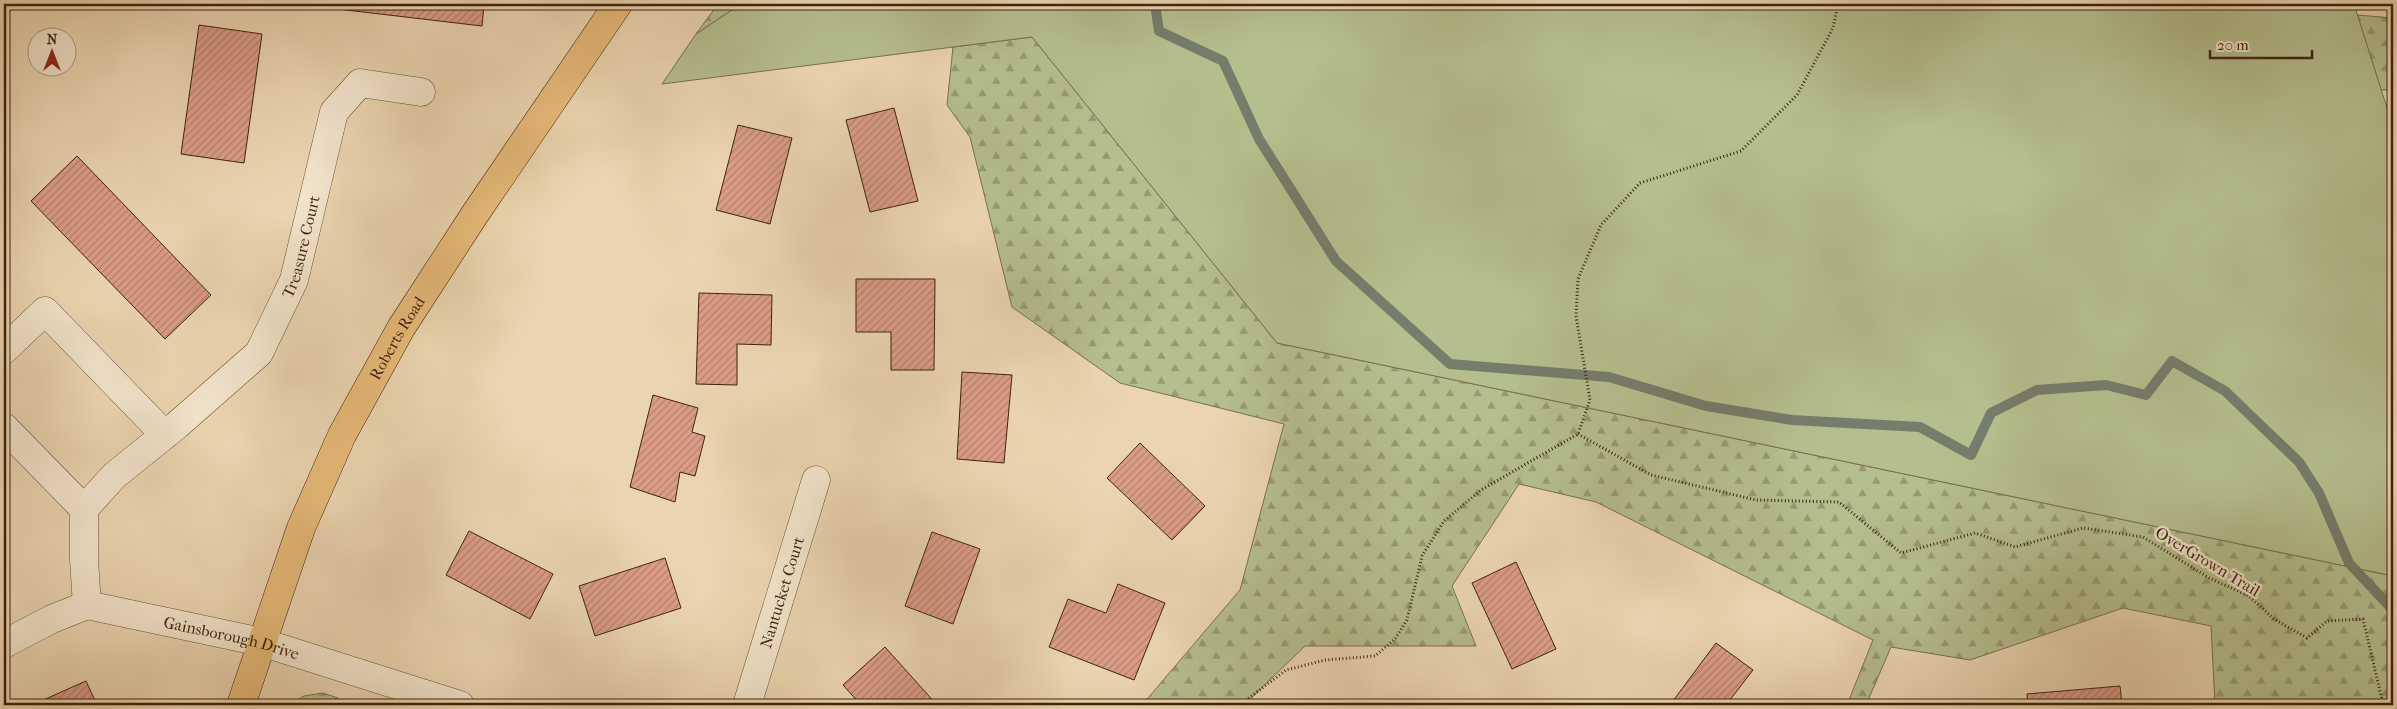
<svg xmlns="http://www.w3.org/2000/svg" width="2397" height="709" font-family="'IM FELL French Canon',serif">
<defs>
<pattern id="forest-firs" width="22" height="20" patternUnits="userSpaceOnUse" patternTransform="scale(1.25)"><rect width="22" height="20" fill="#b5be8d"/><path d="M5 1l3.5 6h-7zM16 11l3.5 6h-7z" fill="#959a72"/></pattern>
<pattern id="building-hatch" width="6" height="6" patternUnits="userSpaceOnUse" patternTransform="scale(1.25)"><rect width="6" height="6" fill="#dc9d88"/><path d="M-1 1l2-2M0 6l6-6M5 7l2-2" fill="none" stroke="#b4806e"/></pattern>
</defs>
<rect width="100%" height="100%" fill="#ebd5b0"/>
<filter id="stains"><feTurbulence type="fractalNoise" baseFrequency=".004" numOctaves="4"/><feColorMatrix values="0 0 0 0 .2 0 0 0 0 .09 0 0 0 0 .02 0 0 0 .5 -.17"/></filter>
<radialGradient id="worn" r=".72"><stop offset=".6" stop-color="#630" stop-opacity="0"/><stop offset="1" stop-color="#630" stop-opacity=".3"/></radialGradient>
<path fill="url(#forest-firs)" stroke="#7a704d" d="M718,4H741L696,34Z
M2357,15L2393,18V90H2381Z
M1032,37L1277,343L2393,576V705H2215L2211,626L2123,608L1970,660L1891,647L1866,705H1847L1873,640L1596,502L1519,484L1452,586L1476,646H1305L1244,705H1142L1240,590L1284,424L1120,383L1012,307L970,137L947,105L953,47Z
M323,693L338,698L336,705H289L304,696Z"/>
<path fill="#b5be8d" stroke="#7a704d" d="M741,4H2354L2393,127V576L1277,343L1032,37L662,84L696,34Z"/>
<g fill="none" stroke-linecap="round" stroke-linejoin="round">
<path stroke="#757d6b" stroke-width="10" d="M1155,4L1159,31L1223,61L1259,139L1336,261L1450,364L1609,377L1706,406L1792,420L1920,427L1971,455L1991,413L2037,390L2106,385L2146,395L2172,361L2225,391L2299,462L2319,493L2349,563L2393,610"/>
</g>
<path fill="url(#building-hatch)" stroke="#3e230d" d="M295,4H484L482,26Z
M199,25L262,34L244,163L181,154Z
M894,108L918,201L870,212L846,120Z
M738,125L792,138L770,224L716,210Z
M77,156L211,295L165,339L31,201Z
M856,279H935L934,370H891V332H856Z
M699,293L772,295L771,345L737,344V385L696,384Z
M962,372L1012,375L1004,463L957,459Z
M653,395L698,408L692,432L705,436L695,476L680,472L675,502L630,487Z
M1140,443L1205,506L1172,540L1107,478Z
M469,531L553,574L530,619L446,575Z
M932,532L980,549L953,624L905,606Z
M665,558L681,608L595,636L579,586Z
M1516,562L1556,649L1512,669L1472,583Z
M1118,584L1165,603L1134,680L1049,647L1068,599L1106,613Z
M1716,643L1753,670L1726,705H1670Z
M885,647L937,705H861L843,685Z
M86,681L97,705H32Z
M2120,686L2122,705H2028L2027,694Z"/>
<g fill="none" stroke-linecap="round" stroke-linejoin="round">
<g stroke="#695036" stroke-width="29">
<g id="minor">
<path d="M4,350L45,311L165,435"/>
<path d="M4,427L84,509"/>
<path id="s1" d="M87,605L84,560V509L114,476L177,425L259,353L294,280L334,112L360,83L421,92"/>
<path id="s2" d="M4,644L52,619L87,605L261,642L460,705"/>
<path id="s3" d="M747,705L816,480"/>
</g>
</g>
<g stroke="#3e230d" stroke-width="29">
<g id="major">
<path id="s4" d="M241,705L301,528L342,435L401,328L475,214L618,4"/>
</g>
</g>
<path stroke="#3e230d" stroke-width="3" stroke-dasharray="1 2.5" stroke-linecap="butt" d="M1578,434L1651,475L1756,500L1839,502L1901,553L1975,533L2015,547L2083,528L2143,537L2209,578L2249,596L2274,619L2307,638L2327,621L2363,619L2383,704L2393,700
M1240,705L1286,670L1325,660L1375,656L1395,639L1407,620L1422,556L1444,521L1481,490L1578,434L1590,400L1576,316L1578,279L1601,225L1640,183L1741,151L1797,95L1833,28L1838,4"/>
<use href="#minor" stroke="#f2e4cc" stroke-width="28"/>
<use href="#major" stroke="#e6ba78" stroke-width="28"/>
</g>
<g text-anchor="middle" stroke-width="5" stroke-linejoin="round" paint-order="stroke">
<g font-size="16" fill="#3e230d" stroke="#f2e4cc">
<text dy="6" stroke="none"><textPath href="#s1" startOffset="446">Treasure Court</textPath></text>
<text dy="6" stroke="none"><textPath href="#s4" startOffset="400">Roberts Road</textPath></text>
<text transform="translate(2208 561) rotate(31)" y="6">OverGrown Trail</text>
<text dy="6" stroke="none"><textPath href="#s3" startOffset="118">Nantucket Court</textPath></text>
<text dy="6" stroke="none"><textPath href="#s2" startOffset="240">Gainsborough Drive</textPath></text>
</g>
</g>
<rect width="2397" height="709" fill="none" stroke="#ebd5b0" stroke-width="20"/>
<rect x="5" y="5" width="2387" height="699" fill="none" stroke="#3e230d" stroke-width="2.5"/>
<rect x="10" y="10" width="2377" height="689" fill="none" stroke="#3e230d"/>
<g transform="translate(52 52)"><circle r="24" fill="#f2e4cc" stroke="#aa9780"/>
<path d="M0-4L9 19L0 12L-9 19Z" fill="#8f2418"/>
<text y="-8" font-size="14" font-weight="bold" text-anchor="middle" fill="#3e230d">N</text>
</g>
<path d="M2210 50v8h102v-8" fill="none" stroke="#3e230d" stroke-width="2.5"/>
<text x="2217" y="50" font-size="15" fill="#3e230d" stroke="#f2e4cc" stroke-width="4" paint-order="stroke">20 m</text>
<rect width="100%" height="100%" filter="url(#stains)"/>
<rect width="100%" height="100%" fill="url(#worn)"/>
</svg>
